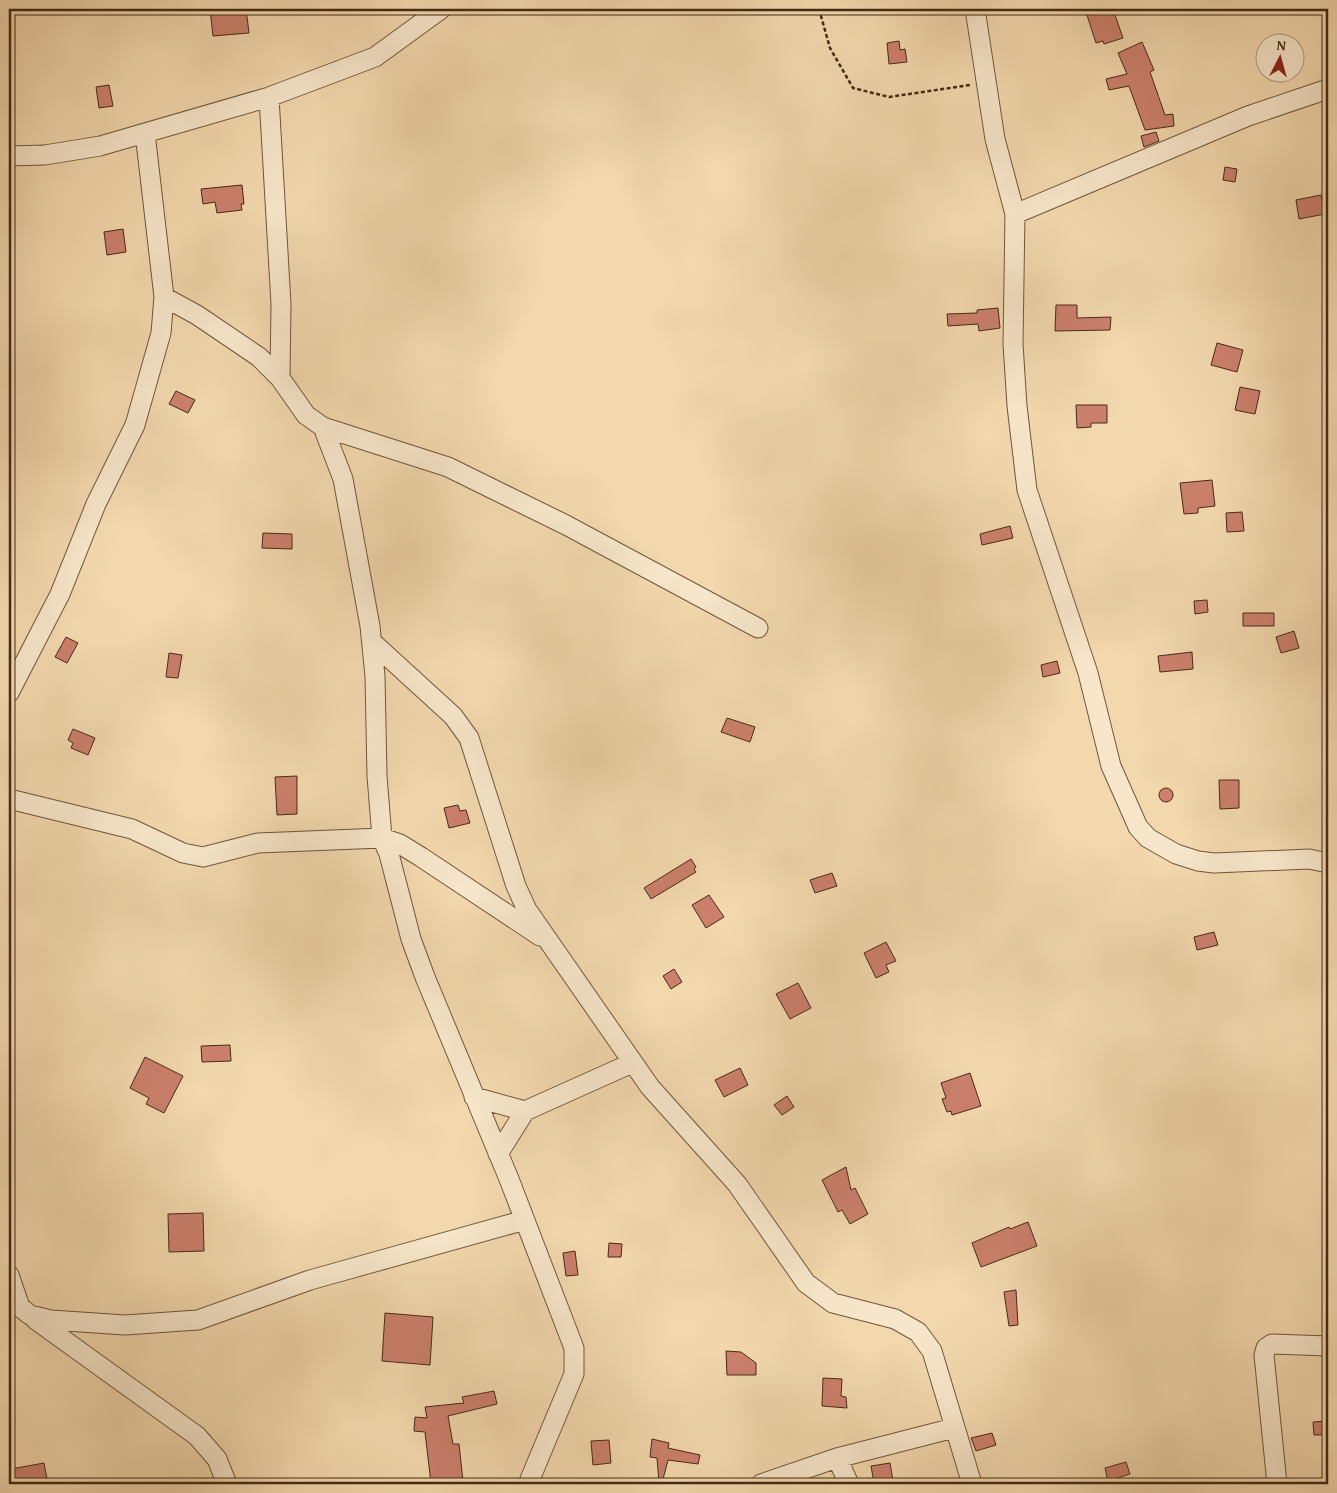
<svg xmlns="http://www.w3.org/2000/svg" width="1337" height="1493" font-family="'Gentium Book Plus',serif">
<rect width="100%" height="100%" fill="#f3d8ad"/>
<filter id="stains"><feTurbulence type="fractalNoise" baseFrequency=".004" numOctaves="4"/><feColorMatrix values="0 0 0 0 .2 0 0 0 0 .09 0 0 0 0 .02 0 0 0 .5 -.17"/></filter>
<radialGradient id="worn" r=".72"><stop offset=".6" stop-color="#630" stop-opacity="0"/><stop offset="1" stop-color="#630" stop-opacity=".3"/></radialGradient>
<path fill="#cc806d" stroke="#452a17" d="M210,9H246L249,33L213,36Z
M1085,9H1113L1123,38L1104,44L1103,41L1096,43Z
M899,41L900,50L905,49L907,62L889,64L887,43Z
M1142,42L1154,70L1150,72L1165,115L1173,114L1174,126L1145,130L1129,86L1109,90L1106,79L1127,74L1118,53Z
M109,85L113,106L99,108L96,87Z
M1156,132L1159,141L1144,147L1141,136Z
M1225,167L1237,169L1235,182L1223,180Z
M242,185L244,204H241L242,210L217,213L215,202L203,204L201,189Z
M1321,195L1325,214L1299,219L1296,200Z
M123,229L126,252L107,255L104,232Z
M1056,305H1077V318L1111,317L1110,330L1055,331Z
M998,308L1000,328L979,331L978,324L948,326L947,314L977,313V310Z
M1217,343L1243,350L1237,372L1211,365Z
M1240,387L1260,391L1255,414L1235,410Z
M176,391L195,400L188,413L169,404Z
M1076,405H1107V423H1091V427L1077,428Z
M1212,480L1215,506L1198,508V513L1184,514L1180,483Z
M1242,512L1244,531L1227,532L1226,513Z
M1010,526L1013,538L982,545L980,534Z
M263,533L292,534V549L262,548Z
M1207,600L1208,612L1195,614L1194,601Z
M1243,613H1274V626H1243Z
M1294,631L1299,648L1281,653L1276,637Z
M66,637L78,643L67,663L55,657Z
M1192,652L1193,669L1160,672L1158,656Z
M169,653L182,655L178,678L166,677Z
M1057,661L1060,673L1043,677L1041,665Z
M727,718L755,727L750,742L721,732Z
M73,729L95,738L88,755L71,748L73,743L68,740Z
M297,776V814L277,815L275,777Z
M1219,780H1239V808L1220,809Z
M1159 795a7 7 0 1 1 14 0a7 7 0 1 1-14 0Z
M458,805L460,811L466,810L470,823L449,828L444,808Z
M691,859L696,867L694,869L696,872L651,899L644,888Z
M832,873L837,886L815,893L810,880Z
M709,895L724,917L706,928L692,905Z
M1214,932L1218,945L1197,950L1194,937Z
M886,942L896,961L886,965L889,972L876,978L864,953Z
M674,969L682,982L671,989L663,976Z
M798,983L811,1008L790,1019L776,994Z
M230,1045L231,1061L202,1062L201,1046Z
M145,1057L183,1076L164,1113L146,1104L149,1098L130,1088Z
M740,1068L748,1085L724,1097L715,1080Z
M970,1073L981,1106L952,1115L951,1111L947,1112L942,1099L946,1098L941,1083Z
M787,1096L794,1107L782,1115L774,1105Z
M846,1167L851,1190L855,1188L868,1214L850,1224L842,1210L838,1212L822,1180Z
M203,1213L204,1251L169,1252L168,1214Z
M1028,1222L1037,1246L981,1267L972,1243L1009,1227L1010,1229Z
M609,1243L622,1244L621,1257H608Z
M575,1251L578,1275L566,1276L563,1253Z
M1016,1290L1018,1325L1009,1326L1004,1292Z
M385,1313L433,1317L430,1365L382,1361Z
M726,1351L741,1352L756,1363V1375H727Z
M823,1378L842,1379L841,1396L846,1397L847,1408L822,1406Z
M494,1391L497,1404L448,1416L453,1444H459L463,1481L431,1483L425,1432L414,1431L415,1417L427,1418L425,1407L464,1403L462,1397Z
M1328,1421V1435H1314L1313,1422Z
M992,1433L996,1445L976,1451L971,1438Z
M652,1439L669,1443L668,1448L700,1455L698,1464L668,1460L662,1483L659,1482L657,1458L650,1457Z
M609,1440L611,1463L593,1465L591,1441Z
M1126,1462L1130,1474L1108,1481L1105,1468Z
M44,1463L48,1484H13L11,1469Z
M890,1463L893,1481L874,1483L871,1466Z"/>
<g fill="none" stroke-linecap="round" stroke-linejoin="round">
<g stroke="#70563c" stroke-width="21">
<path id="minor" d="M975,9L995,139L1015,214L1013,344L1017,406L1027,490L1088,673L1111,766L1138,827L1148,838L1176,854L1198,861L1214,863L1309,859L1328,863
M269,97L281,304L280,378
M145,133L164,297L197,315L259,357L280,378L306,415L323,427L448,467L566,525L758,628
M9,156L45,155L100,146L269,97L375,57L441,9
M1015,214L1248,116L1328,89
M323,427L343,479L370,626L375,676L377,776L382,838L389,854L411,939L425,977L509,1179L574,1348V1374L528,1484
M372,642L453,716L469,738L516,886L527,910L650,1087L737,1184L806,1283L833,1303L895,1319L918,1332L932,1351L972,1484
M9,693L60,594L96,504L135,425L161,333L164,297
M9,799L132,829L183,853L203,857L258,843L382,838L400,844L421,857L540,936
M474,1097L525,1111
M498,1154L525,1111L632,1063
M9,1275L20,1307L30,1315L51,1320L125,1325L198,1320L310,1280L525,1220
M36,1320L197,1436L217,1459L227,1484
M837,1458L849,1484
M761,1484L837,1458L954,1428
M1277,1484L1264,1355L1266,1348L1272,1344L1328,1346"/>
</g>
<path stroke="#452a17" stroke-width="2.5" stroke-dasharray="4 2.5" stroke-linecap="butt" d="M819,9L830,48L853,88L889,97L970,85"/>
<use href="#minor" stroke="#f7e6ca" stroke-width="19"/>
</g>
<rect width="1337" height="1493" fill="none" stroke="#f3d8ad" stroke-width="30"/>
<rect x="10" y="10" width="1317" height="1473" fill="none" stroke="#452a17" stroke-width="2.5"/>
<rect x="15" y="15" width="1307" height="1463" fill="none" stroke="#452a17"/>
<g transform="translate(1280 58) rotate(6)"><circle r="24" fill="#f7e6ca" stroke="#b09b82"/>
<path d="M0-4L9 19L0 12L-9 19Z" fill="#8f2418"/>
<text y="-8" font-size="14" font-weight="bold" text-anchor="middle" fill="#452a17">N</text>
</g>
<rect width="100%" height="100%" filter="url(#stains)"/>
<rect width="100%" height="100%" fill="url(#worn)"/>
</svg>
